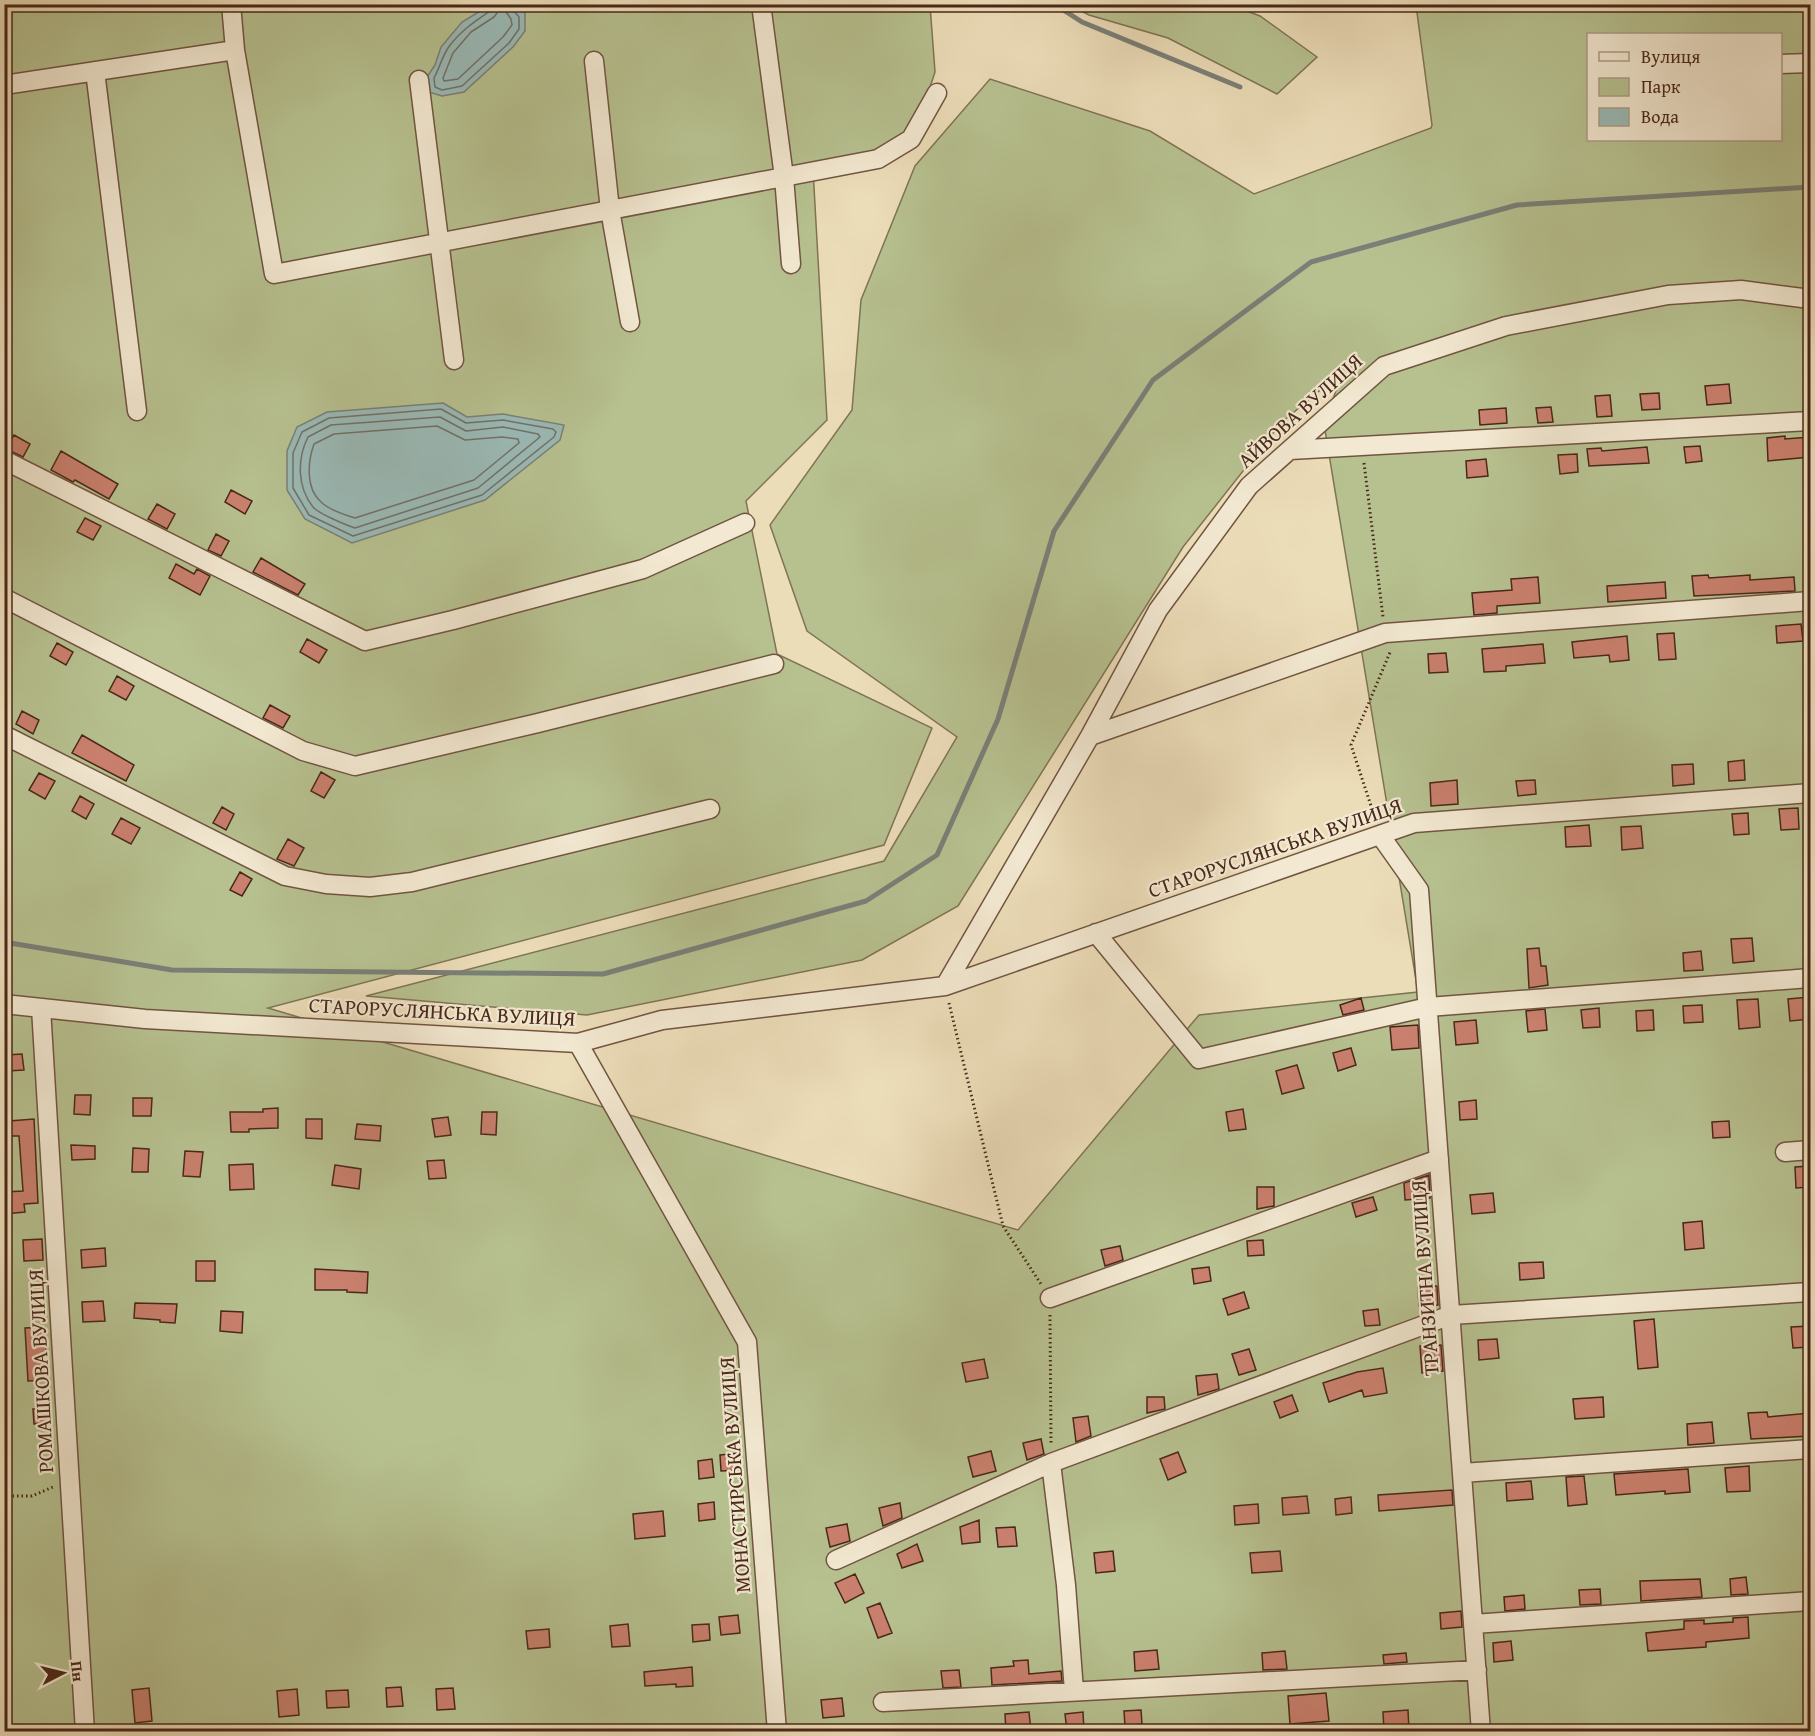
<svg xmlns="http://www.w3.org/2000/svg" width="1815" height="1736" font-family="'Gentium Book Plus',serif">
<rect width="100%" height="100%" fill="#ecddb9"/>
<filter id="stains"><feTurbulence type="fractalNoise" baseFrequency=".00333" numOctaves="4"/><feColorMatrix values="0 0 0 0 .2 0 0 0 0 .09 0 0 0 0 .02 0 0 0 .5 -.17"/></filter>
<radialGradient id="worn" r=".72"><stop offset=".6" stop-color="#630" stop-opacity="0"/><stop offset="1" stop-color="#630" stop-opacity=".3"/></radialGradient>
<path fill="#b7c190" stroke="#807454" stroke-width="1.5" fill-rule="evenodd" d="M5,5H930L935,72L919,121L894,148L813,169L827,420L746,501L777,654L932,728L884,845L268,1008L1018,1230L1199,1015L1418,992L1324,424L1343,371L1281,423L1183,547L958,906L862,960L587,1015L366,996L884,861L957,737L807,631L770,525L852,410L861,300L915,166L990,79L1150,131L1254,194L1431,128L1432,125L1416,5H1810V1731L5,1732ZM1588,34H1780V140H1588Z
M1070,5H1231L1260,16L1317,57L1277,94L1168,38L1089,15Z"/>
<path fill="#9abab7" stroke="#7a8078" stroke-width="1.5" d="M490,5H515L525,13V31L513,47L464,92L442,96L429,92L427,77L435,65L441,47L462,22Z
M443,403L467,417L503,414L564,425L560,440L485,500L352,543L305,519L287,490V451L297,427L327,412Z"/>
<g fill="none" stroke-linecap="round" stroke-linejoin="round">
<path stroke="#727168" stroke-width="1.5" d="M492,4L490,11C474,22 459,32 448,48C442,57 439,69 434,78L435,87L442,90L462,86L509,43L519,29V17L513,10L512,4
M500,9H504L511,19L512,25L503,37L458,79L444,81L443,78L453,53L471,32L494,17Z
M441,409L466,423L503,420L553,429L556,432L554,437L482,495L353,536L309,515L293,488V453L302,432L329,418Z
M440,417L466,431L503,427L538,434L540,437L478,488L355,528C346,525 319,514 313,507C297,487 297,459 308,437L331,425Z
M437,426L465,440L502,437L518,439L519,443L474,480L355,518C345,515 328,509 321,502C305,488 308,461 314,444L334,434Z"/>
<path stroke="#7a8078" stroke-width="5" d="M1054,4L1082,22L1240,87
M4,942L172,970L603,974L866,901L937,855L998,719L1054,531L1153,380L1311,262L1517,205L1810,187"/>
</g>
<path fill="#ca806e" stroke="#492819" stroke-width="1.5" d="M1729,384L1731,403L1707,405L1705,386Z
M1659,393L1660,409L1642,410L1640,394Z
M1610,395L1612,416L1597,417L1595,396Z
M1551,407L1553,422L1538,423L1536,408Z
M1506,408L1507,423L1480,425L1479,410Z
M14,435L30,444L23,457L6,449Z
M1785,436V439L1810,437V457L1768,461L1767,438Z
M1700,446L1702,461L1686,463L1684,447Z
M1647,447L1649,463L1589,466L1587,449L1601,448L1602,451Z
M61,451L118,484L109,499L75,480L73,482L51,470Z
M1577,454L1578,472L1560,474L1558,455Z
M1486,459L1488,476L1467,478L1466,461Z
M231,490L252,501L245,514L225,502Z
M157,504L175,514L167,529L148,519Z
M85,518L101,526L93,540L77,532Z
M216,534L229,541L221,556L208,550Z
M261,558L305,584L298,595L253,572Z
M176,564L194,574L197,569L210,576L200,595L169,578Z
M1708,575L1709,578L1750,575V580L1794,577L1795,591L1694,596L1692,576Z
M1538,577L1540,603L1497,606V613L1474,615L1472,593L1512,590L1511,579Z
M1665,582L1666,598L1608,602L1607,586Z
M1801,624L1803,641L1777,643L1776,626Z
M1674,633L1676,659L1659,660L1657,634Z
M1627,636L1629,660L1610,662L1609,655L1574,658L1572,642Z
M307,639L327,650L319,663L300,652Z
M57,643L73,652L66,665L50,656Z
M1543,644L1545,663L1506,666V671L1484,672L1482,649Z
M1446,653L1448,672L1429,673L1428,654Z
M117,676L134,686L126,700L109,691Z
M270,705L290,716L283,728L263,718Z
M22,711L39,720L33,734L16,724Z
M82,735L134,765L126,781L72,753Z
M1744,760L1745,780L1729,781L1728,762Z
M1693,764L1694,784L1673,786L1672,765Z
M321,772L335,780L324,798L311,791Z
M39,773L55,781L45,799L29,790Z
M1457,780L1458,804L1431,806L1430,783Z
M1535,780L1536,794L1518,796L1516,781Z
M80,796L94,804L86,819L72,811Z
M222,807L234,814L226,830L213,823Z
M1798,808L1799,829L1781,830L1779,809Z
M1748,813L1749,834L1734,835L1732,814Z
M121,818L140,828L131,844L112,834Z
M1589,825L1591,846L1566,847L1565,827Z
M1641,826L1643,848L1622,850L1621,827Z
M288,839L304,848L294,866L277,859Z
M240,872L252,879L242,896L230,890Z
M1752,938L1754,961L1733,963L1731,939Z
M1539,948L1541,966H1546L1548,985L1529,988L1527,949Z
M1701,951L1703,970L1684,971L1683,953Z
M1810,997V1019L1790,1021L1788,999Z
M1361,998L1364,1010L1343,1015L1340,1005Z
M1758,999L1760,1027L1739,1029L1737,1000Z
M1702,1005L1703,1022L1684,1023L1683,1006Z
M1599,1008L1600,1027L1583,1028L1581,1010Z
M1545,1009L1547,1030L1528,1032L1526,1011Z
M1653,1010L1654,1030L1637,1031L1636,1011Z
M1476,1020L1478,1043L1456,1045L1454,1022Z
M1418,1025L1419,1048L1392,1050L1390,1027Z
M1351,1048L1356,1065L1338,1071L1333,1053Z
M22,1054L24,1070L7,1071L6,1055Z
M1297,1065L1304,1088L1282,1094L1276,1071Z
M75,1095H91L90,1115L74,1114Z
M133,1098H152L151,1116H133Z
M1476,1100L1477,1119L1460,1120L1459,1102Z
M278,1108V1128L249,1129V1132H231L230,1112H263V1109Z
M1243,1109L1246,1129L1229,1131L1226,1112Z
M482,1112H497L496,1135L481,1134Z
M448,1117L451,1135L435,1137L432,1119Z
M34,1119L38,1203L24,1204L25,1212L4,1214V1192L23,1191L19,1136H10L9,1121Z
M306,1119H322V1139L306,1138Z
M1729,1121L1730,1137L1713,1138L1712,1122Z
M357,1124L381,1126L380,1141L355,1139Z
M71,1145L95,1146V1159L72,1160Z
M133,1148L149,1149L148,1172H132Z
M185,1151L203,1152L200,1177L183,1176Z
M444,1160L446,1178L429,1179L427,1161Z
M253,1164L254,1189L230,1190L229,1165Z
M335,1165L361,1169L359,1189L332,1185Z
M1810,1166V1187L1796,1188L1795,1167Z
M1429,1175L1430,1198L1405,1200L1404,1183Z
M1257,1187H1274V1206L1257,1209Z
M1493,1193L1495,1212L1472,1214L1470,1195Z
M1373,1197L1377,1210L1356,1217L1352,1203Z
M1702,1221L1704,1248L1685,1250L1683,1223Z
M42,1239L43,1260L24,1261L23,1240Z
M1263,1240L1264,1255L1248,1256L1247,1241Z
M1120,1246L1123,1260L1105,1266L1101,1250Z
M105,1248L106,1266L82,1268L81,1250Z
M196,1261H215V1281H196Z
M1543,1262L1544,1278L1520,1280L1519,1263Z
M1209,1267L1211,1281L1194,1284L1192,1269Z
M315,1269L368,1272L367,1293L347,1292V1290H315Z
M1437,1286L1438,1305L1419,1306L1418,1287Z
M1244,1292L1249,1308L1228,1315L1223,1299Z
M103,1301L105,1321L83,1322L82,1302Z
M135,1303L177,1304L175,1323L160,1322V1320L134,1318Z
M1378,1309L1380,1325L1365,1326L1363,1311Z
M221,1311L243,1312L242,1333L220,1331Z
M1654,1319L1658,1367L1638,1369L1634,1321Z
M1810,1326V1347L1793,1348L1791,1327Z
M45,1327L47,1380L28,1381L25,1328Z
M1497,1339L1499,1358L1479,1360L1478,1340Z
M1441,1345L1443,1371L1422,1373L1420,1346Z
M1249,1349L1256,1370L1239,1375L1232,1354Z
M984,1359L988,1378L966,1382L962,1363Z
M1383,1368L1387,1393L1364,1397L1362,1390L1329,1402L1323,1383L1357,1372Z
M1217,1374L1219,1389L1198,1395L1196,1376Z
M1292,1395L1298,1411L1280,1418L1274,1402Z
M1147,1397H1164L1165,1409L1147,1413Z
M1603,1397L1604,1417L1575,1419L1573,1399Z
M48,1408L49,1423L34,1424L33,1409Z
M1767,1412L1768,1417L1810,1413V1436L1751,1439L1748,1413Z
M1088,1416L1091,1436L1076,1442L1073,1418Z
M1712,1422L1714,1443L1688,1445L1687,1424Z
M1041,1439L1044,1454L1027,1460L1023,1443Z
M991,1451L996,1471L973,1477L968,1457Z
M1178,1452L1186,1472L1168,1480L1160,1459Z
M740,1453L741,1470L721,1471L720,1455Z
M712,1459L714,1477L699,1479L698,1461Z
M1749,1466L1750,1491L1727,1492L1725,1468Z
M1688,1469L1690,1492L1665,1494V1491L1616,1495L1614,1474Z
M1584,1476L1587,1504L1568,1506L1566,1477Z
M1531,1481L1533,1499L1507,1501L1506,1483Z
M1452,1490L1453,1505L1379,1511L1378,1495Z
M1307,1496L1309,1513L1283,1515L1282,1498Z
M1351,1497L1352,1513L1336,1515L1335,1499Z
M714,1502L715,1519L699,1521L698,1504Z
M900,1503L902,1518L883,1526L879,1508Z
M1258,1504L1259,1523L1235,1525L1234,1506Z
M663,1511L665,1536L635,1539L633,1514Z
M979,1520L980,1542L962,1544L960,1527Z
M847,1524L850,1541L830,1547L826,1528Z
M1015,1527L1017,1546L998,1547L996,1528Z
M917,1544L923,1561L902,1568L897,1554Z
M1113,1551L1115,1571L1096,1573L1094,1553Z
M1280,1551L1282,1571L1252,1573L1250,1553Z
M855,1574L864,1593L845,1603L835,1583Z
M1746,1577L1748,1594L1731,1595L1730,1579Z
M1700,1579L1702,1597L1641,1601L1640,1581Z
M1600,1589L1601,1604L1580,1605L1579,1590Z
M1524,1595L1525,1609L1505,1611L1504,1597Z
M880,1603L892,1633L878,1638L867,1608Z
M1461,1611L1462,1627L1441,1629L1440,1613Z
M738,1615L740,1633L721,1635L719,1617Z
M1748,1617L1749,1638L1706,1642V1647L1648,1651L1646,1633L1684,1629V1621L1704,1620V1624L1733,1622V1618Z
M628,1624L630,1646L612,1647L610,1626Z
M709,1624L710,1640L693,1642L692,1625Z
M549,1629L550,1647L528,1649L526,1631Z
M1511,1641L1513,1660L1494,1662L1493,1643Z
M1157,1650L1159,1669L1135,1671L1134,1652Z
M1285,1651L1287,1669L1263,1670L1262,1653Z
M1406,1653L1407,1662L1384,1664L1383,1655Z
M1028,1660L1029,1674L1061,1671L1062,1681L992,1685L991,1668L1014,1666L1013,1661Z
M692,1667L693,1686L676,1687V1684L645,1686L644,1672Z
M959,1670L961,1687L943,1688L941,1671Z
M401,1687L403,1706L387,1707L386,1688Z
M149,1688L152,1721L135,1723L132,1690Z
M453,1688L455,1709L437,1710L436,1689Z
M297,1689L299,1715L279,1717L277,1691Z
M348,1690L349,1707L327,1708L326,1691Z
M1326,1693L1329,1721L1290,1724L1288,1696Z
M842,1698L844,1716L823,1718L821,1700Z
M1141,1710L1142,1724L1125,1726L1124,1711Z
M1408,1710L1409,1731H1384L1383,1712Z
M1029,1712L1031,1731H1006L1005,1714Z
M1083,1712L1084,1731H1067L1065,1714Z"/>
<g fill="none" stroke-linecap="round" stroke-linejoin="round">
<g stroke="#725541" stroke-width="21">
<path id="minor" d="M231,4L235,50L274,274L878,159L911,139L937,93
M761,4L784,177L791,264
M594,61L610,210L630,322
M1780,64L1810,63
M95,71L137,411
M419,80L454,360
M4,85L235,50
M1290,450L1810,421
M4,460L365,641L453,620L643,569L745,523
M4,598L303,751L355,766L538,723L774,664
M4,735L285,876L326,884L370,887L412,882L710,809
M1090,736L1385,633L1810,601
M1380,835L1419,890L1481,1732
M1096,933L1199,1059L1428,1007L1810,978
M945,986L1414,823L1810,793
M4,1004L145,1019L578,1043L662,1020L945,986L1090,736L1158,610L1249,486L1384,366L1506,326L1668,295L1741,290L1810,299
M41,1008L85,1732
M578,1043L747,1342L777,1732
M1785,1152L1810,1150
M1050,1298L1439,1159
M1051,1463L1066,1585L1074,1691
M1462,1473L1810,1449
M836,1560L1051,1463L1451,1315L1810,1292
M1473,1624L1810,1601
M883,1702L1477,1670"/>
</g>
<path stroke="#492819" stroke-width="3" stroke-dasharray="1.5 3" stroke-linecap="butt" d="M1364,463L1383,617
M1375,818L1351,745L1391,650
M949,1003L1003,1226L1041,1284
M1050,1315L1051,1444
M4,1498L8,1496H32L53,1487"/>
<use href="#minor" stroke="#f3e9d2" stroke-width="18"/>
</g>
<g text-anchor="middle" stroke-width="4.5" stroke-linejoin="round" paint-order="stroke">
<g font-size="21" fill="#492819" stroke="#f3e9d2">
<text transform="translate(1300 411) rotate(-42)" y="7">АЙВОВА ВУЛИЦЯ</text>
<text transform="translate(1275 848) rotate(-19)" y="7">СТАРОРУСЛЯНСЬКА ВУЛИЦЯ</text>
<text transform="translate(442 1012) rotate(3)" y="7">СТАРОРУСЛЯНСЬКА ВУЛИЦЯ</text>
<text transform="translate(1425 1278) rotate(-94)" y="7">ТРАНЗИТНА ВУЛИЦЯ</text>
<text transform="translate(41 1371) rotate(-93)" y="7">РОМАШКОВА ВУЛИЦЯ</text>
<text transform="translate(735 1475) rotate(-94)" y="7">МОНАСТИРСЬКА ВУЛИЦЯ</text>
</g>
</g>
<rect width="1815" height="1736" fill="none" stroke="#ecddb9" stroke-width="24"/>
<rect x="6" y="6" width="1803" height="1724" fill="none" stroke="#492819" stroke-width="3"/>
<rect x="12" y="12" width="1791" height="1712" fill="none" stroke="#492819" stroke-width="1.5"/>
<rect x="1587" y="33" width="195" height="108" fill="#f3e9d2" stroke="#af9c88" stroke-width="1.5"/>
<rect x="1599" y="52" width="30" height="9" fill="#f3e9d2" stroke="#af9c88" stroke-width="1.5"/>
<text x="1641" y="63" font-size="18" fill="#492819">Вулиця</text>
<rect x="1599" y="78" width="30" height="18" fill="#b7c190" stroke="#af9c88" stroke-width="1.5"/>
<text x="1641" y="93" font-size="18" fill="#492819">Парк</text>
<rect x="1599" y="108" width="30" height="18" fill="#9abab7" stroke="#af9c88" stroke-width="1.5"/>
<text x="1641" y="123" font-size="18" fill="#492819">Вода</text>
<g transform="translate(63 1673) rotate(83)" stroke="#f3e9d2" stroke-width="4.5" paint-order="stroke">
<path d="M0-4.5L10 22L0 15L-10 22Z" fill="#492819"/>
<text y="-9" font-size="16" font-weight="bold" text-anchor="middle" fill="#492819">Пн</text>
</g>
<rect width="100%" height="100%" filter="url(#stains)"/>
<rect width="100%" height="100%" fill="url(#worn)"/>
</svg>
